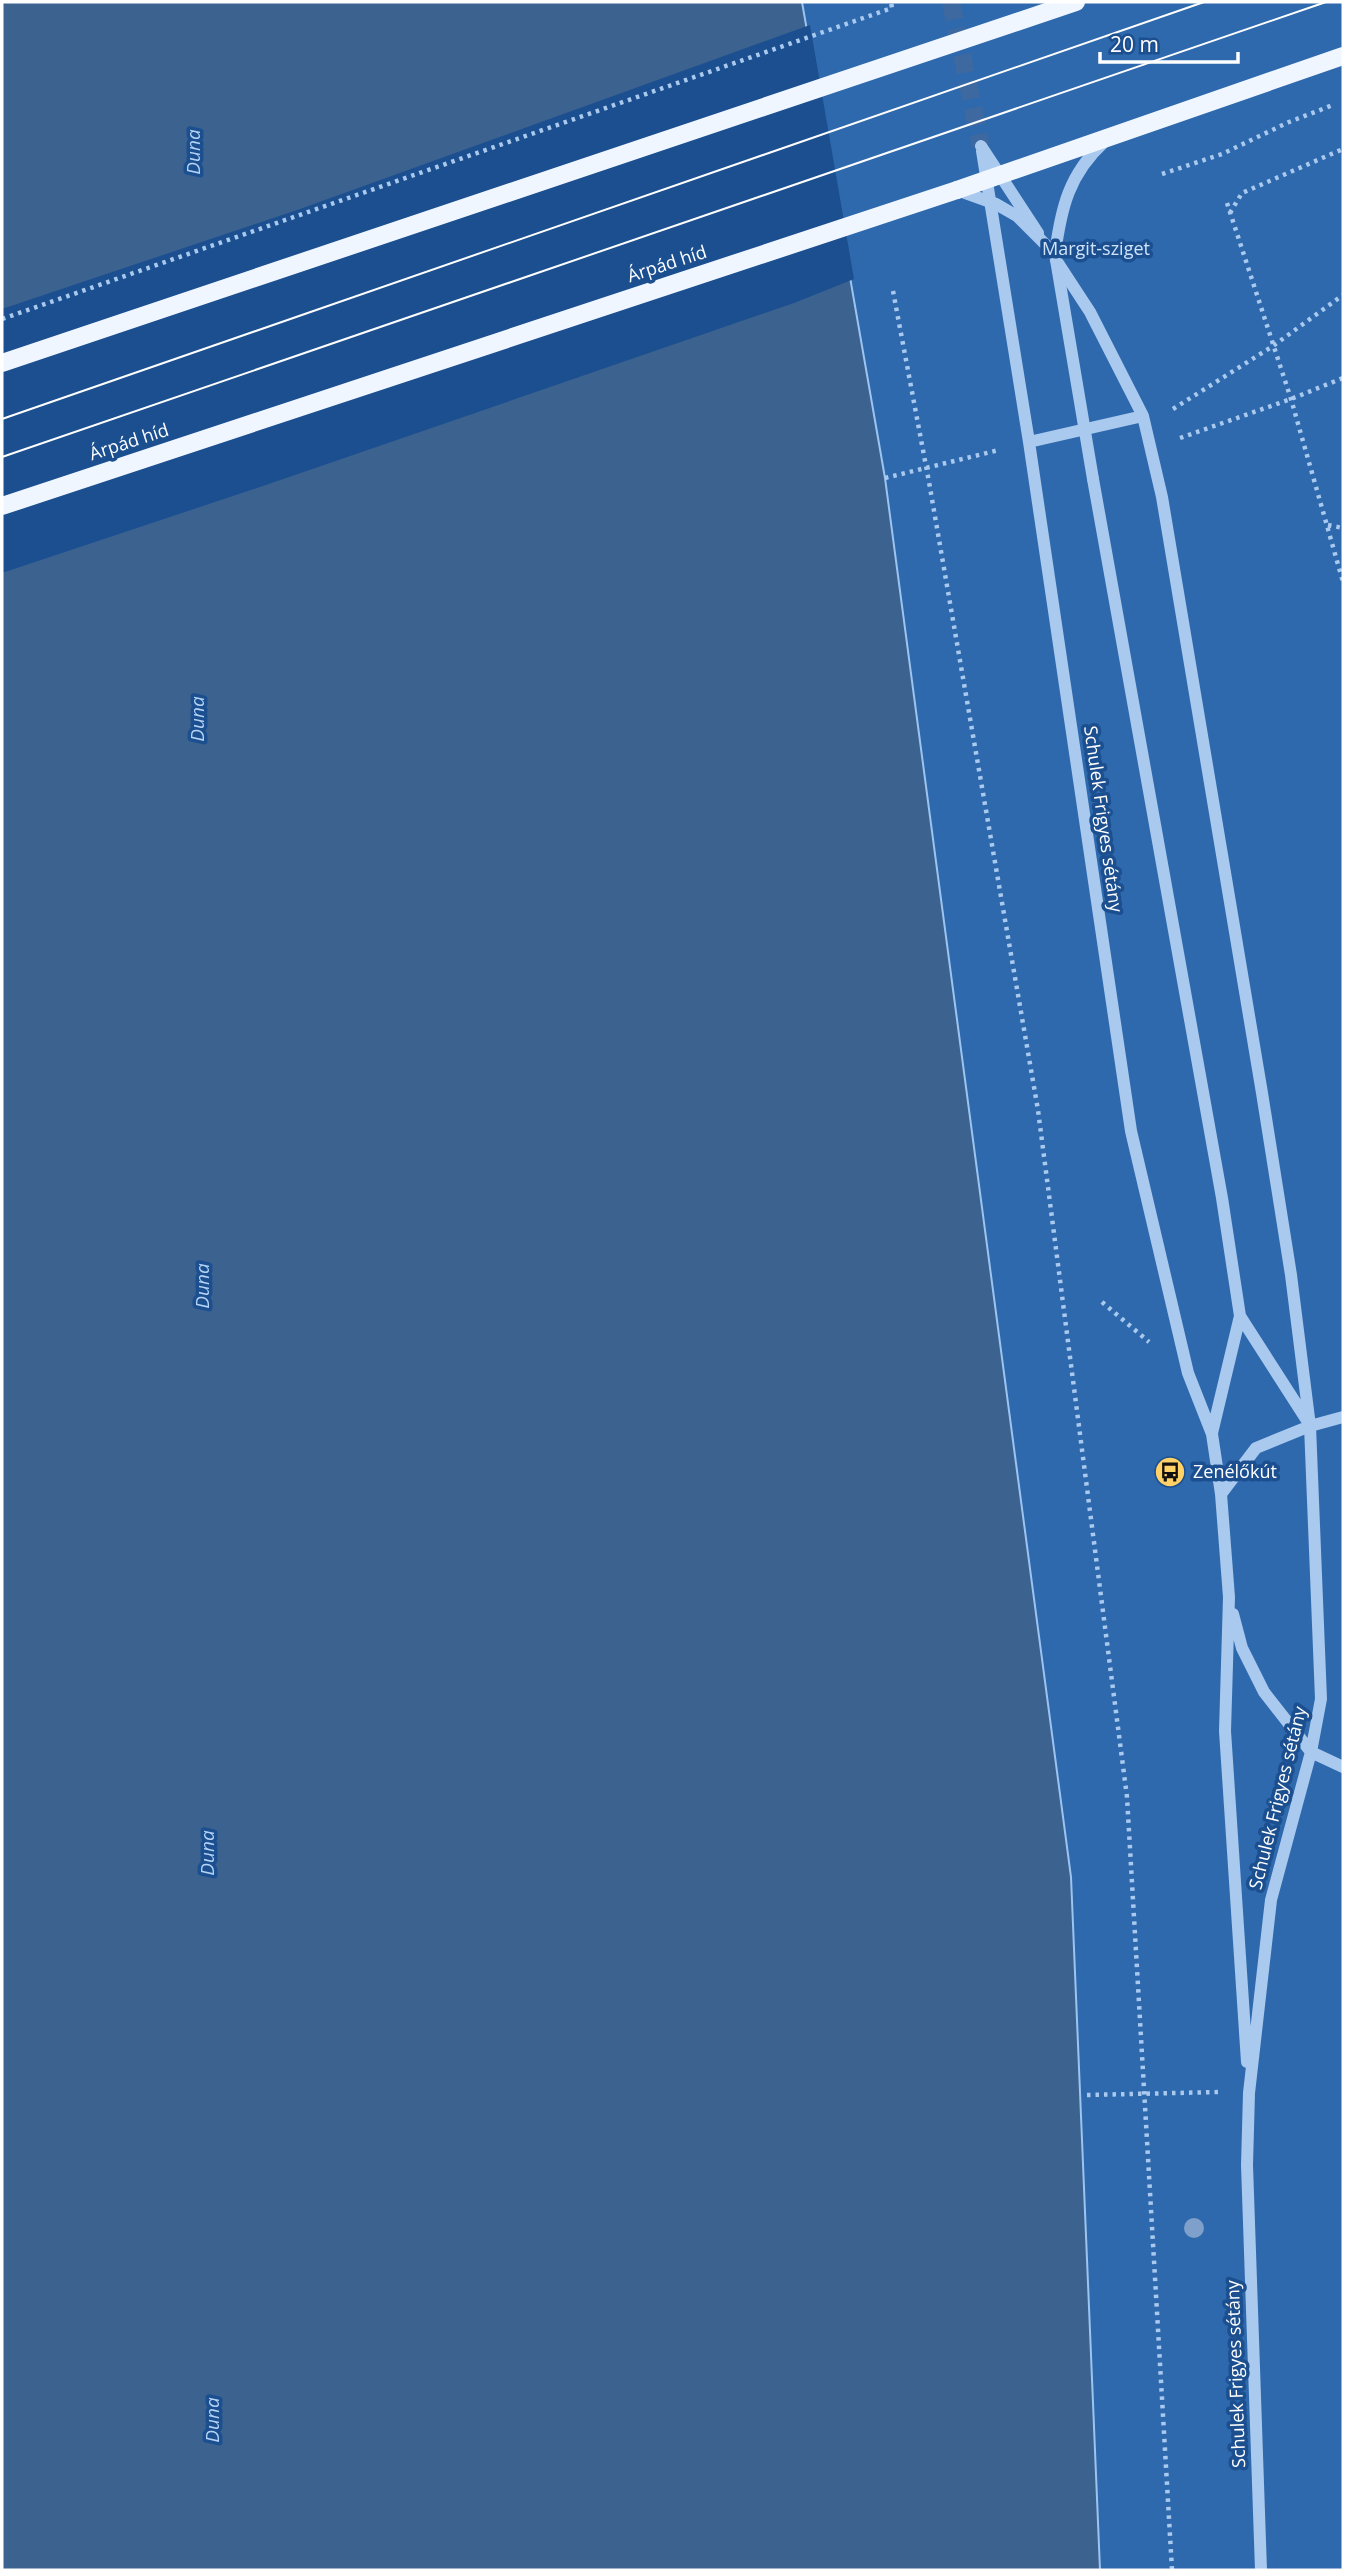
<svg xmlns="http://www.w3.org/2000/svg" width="1345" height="2572" font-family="'Open Sans',sans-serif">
<rect width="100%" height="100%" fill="#1b4f8f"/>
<path fill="#2e69ad" d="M802,2H1343V2570H1100L1071,1877L885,478Z"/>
<path fill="#3c6290" stroke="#9cc4f0" stroke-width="2" d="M2,2H802L885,478L1071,1877L1100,2570H2Z"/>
<path fill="#1b4f8f" d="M810,25L854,279L794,303L263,486L2,573V309L300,209Z"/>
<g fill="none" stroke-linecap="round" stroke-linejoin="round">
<path stroke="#3d69a0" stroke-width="18" stroke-dasharray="18 9" stroke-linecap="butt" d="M951,2L981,146"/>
<path stroke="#a9c9ee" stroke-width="4.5" stroke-dasharray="3.5 5" stroke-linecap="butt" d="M1162,174L1222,154L1289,122L1333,105
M1227,203L1291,399L1343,582
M1230,213L1242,193L1343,149
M893,291L929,482L1038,1110L1127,1797L1172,2570
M2,319L892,8L891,2
M1173,409L1273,346L1343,295
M1180,438L1291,399L1343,378
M885,478L999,450
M1328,525L1343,528
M1102,1302L1149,1342
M1087,2095L1220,2092"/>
<path stroke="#a9c9ee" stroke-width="12" d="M981,146L1038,233
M982,151L1029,442L1131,1131L1188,1373L1212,1434L1221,1494L1229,1597L1225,1731L1247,2062
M1055,254C1061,208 1069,174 1104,142
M1056,260L1090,312L1143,416L1162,497L1262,1093L1291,1275L1310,1426L1321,1699L1311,1752L1271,1900L1249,2093L1247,2165L1261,2570
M1029,442L1143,416
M1093,479L1222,1198L1240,1316L1212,1433
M1240,1316L1308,1422
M1221,1494L1256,1448L1310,1426L1343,1417
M1233,1614L1242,1648L1264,1692L1311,1752L1343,1767"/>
<path stroke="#f0f6ff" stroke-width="18" d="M2,506L957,190"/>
<path stroke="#fff" stroke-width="2" d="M2,419L1204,2
M2,457L1326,2"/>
<path stroke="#a9c9ee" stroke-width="12" d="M957,190L996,204L1017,216L1055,254L1093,479"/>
<path stroke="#f0f6ff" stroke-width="18" d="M957,190L1343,56
M2,363L1076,2"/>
</g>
<circle fill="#7ea0ca" cx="1194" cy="2228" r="10"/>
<defs>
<g id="bus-disc" transform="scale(1.575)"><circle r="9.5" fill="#ffd166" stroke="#1b4f8f"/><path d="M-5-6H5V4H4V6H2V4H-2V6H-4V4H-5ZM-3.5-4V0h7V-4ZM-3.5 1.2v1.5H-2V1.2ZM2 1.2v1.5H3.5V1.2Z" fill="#111"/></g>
</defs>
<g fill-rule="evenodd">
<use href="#bus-disc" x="1170" y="1472"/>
</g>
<g text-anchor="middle" stroke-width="7" stroke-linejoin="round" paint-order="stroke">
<g font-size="18" fill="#cfe3fa" stroke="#1b4f8f">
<text x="1096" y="255">Margit-sziget</text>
</g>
<g font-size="18" fill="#fff" stroke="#1b4f8f">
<text transform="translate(667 264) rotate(-18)" y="6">Árpád híd</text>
<text transform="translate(129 442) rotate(-18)" y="6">Árpád híd</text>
<text transform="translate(1103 819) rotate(82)" y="6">Schulek Frigyes sétány</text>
<text transform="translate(1278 1798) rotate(-76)" y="6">Schulek Frigyes sétány</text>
<text transform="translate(1236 2374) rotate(-92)" y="6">Schulek Frigyes sétány</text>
</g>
<g font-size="18" fill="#fff" stroke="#1b4f8f" text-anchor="start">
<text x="1193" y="1478">Zenélőkút</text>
</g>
<g font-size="19" font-style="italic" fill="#b5d3f5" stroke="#1b4f8f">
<text transform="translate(193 152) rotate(-90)" y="7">Duna</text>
<text transform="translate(197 719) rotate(-90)" y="7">Duna</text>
<text transform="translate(202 1286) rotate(-90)" y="7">Duna</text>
<text transform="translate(207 1853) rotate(-90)" y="7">Duna</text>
<text transform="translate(212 2420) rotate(-90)" y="7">Duna</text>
</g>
</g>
<rect width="1345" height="2572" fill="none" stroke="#ffffff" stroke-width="7"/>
<path d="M1100 52v10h138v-10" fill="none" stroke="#ffffff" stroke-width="3.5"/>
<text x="1110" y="52" font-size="21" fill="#ffffff" stroke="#1b4f8f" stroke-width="5" paint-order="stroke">20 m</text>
</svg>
